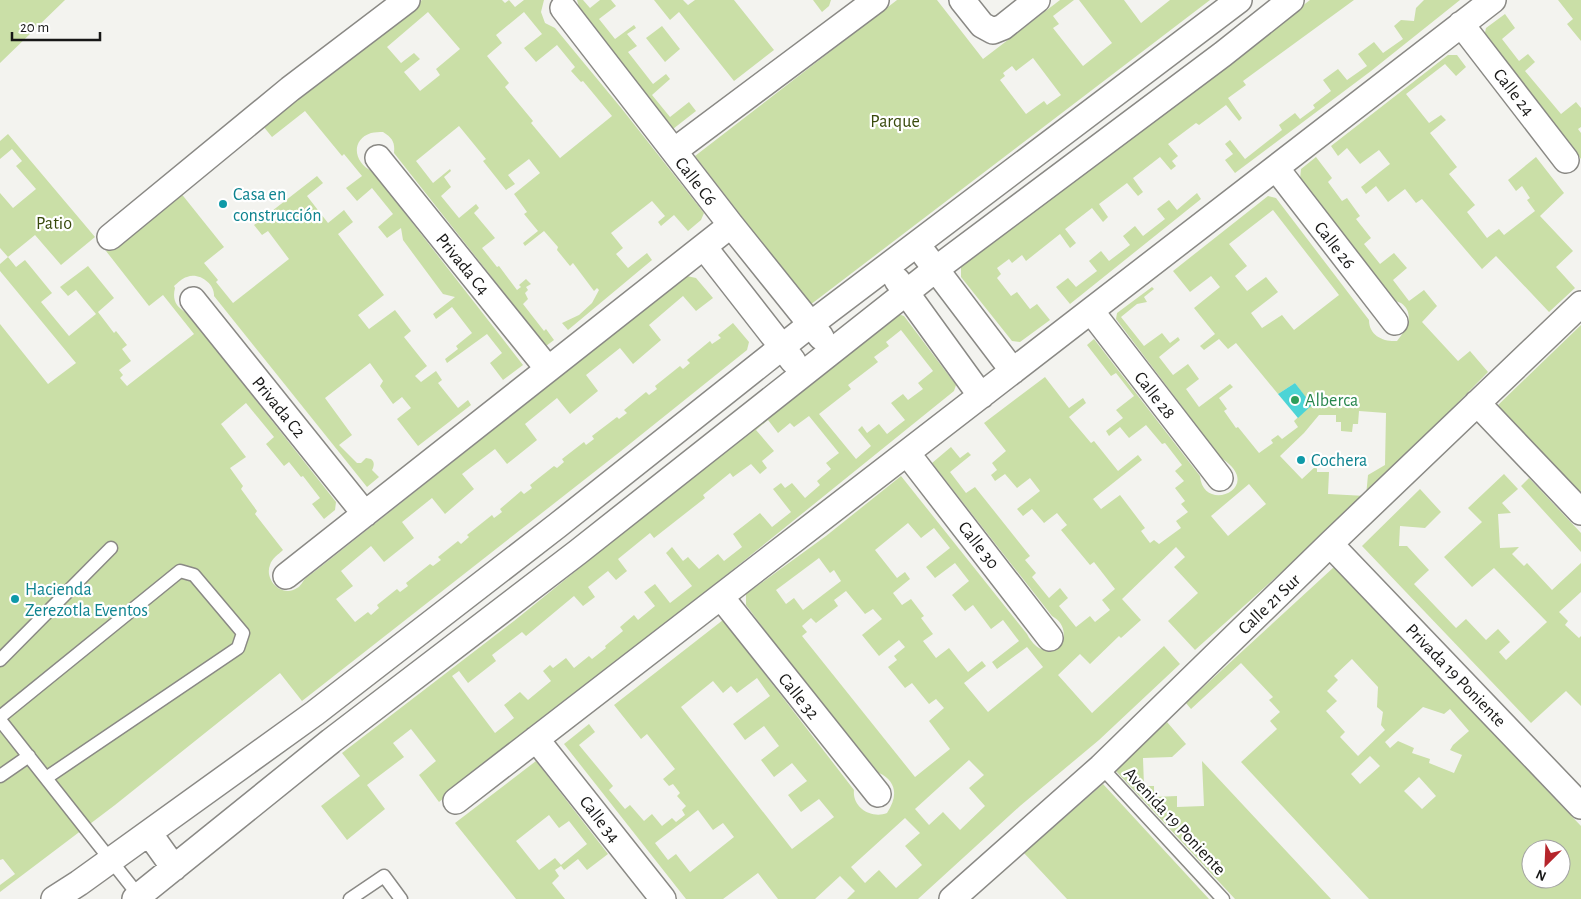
<svg xmlns="http://www.w3.org/2000/svg" width="1581" height="899" font-family="'Alegreya Sans',sans-serif">
<rect width="100%" height="100%" fill="#f3f3ef"/>
<path fill="#cadfa7" fill-rule="evenodd" d="M0,0H65L0,63Z
M422,0H502L505,3L509,0L515,7L524,0H544L541,12L545,23L555,28L622,109L704,213L701,220L688,231L674,215L661,226L658,222L665,216L652,201L611,233L623,248L616,254L628,268L647,253L652,260L568,330L562,323L579,315L592,303L599,290L597,288L594,291L573,263L570,266L557,250L558,247L544,231L525,246L523,243L538,231L524,214L527,212L514,194L540,173L529,159L508,175L515,184L506,190L483,161L486,159L459,126L416,161L433,183L450,169L451,171L444,177L451,187L441,196L459,218L476,204L479,208L474,213L495,238L482,248L497,267L499,266L517,290L521,287L519,285L526,279L531,284L526,287L528,290L525,293L528,299L523,304L544,331L546,329L554,340L546,346L394,153C395,143 393,138 383,132C379,132 375,132 371,133C350,140 354,163 372,171L523,365L503,380L490,363L502,353L487,334L447,363L445,359L458,349L456,346L472,333L452,307L436,319L433,314L455,297L443,294L403,240L401,228L387,238L378,227L393,214L372,188L357,201L346,188L362,176L344,154L342,156L305,111L272,137L263,126L367,39ZM428,12L460,49L436,69L440,75L420,91L404,72L420,59L414,53L401,63L387,47ZM524,12L542,34L524,48L536,62L557,45L575,67L571,71L581,82L583,81L612,116L560,158L531,123L533,121L505,87L509,83L487,56L502,43L496,35Z
M577,0H583L590,8L600,0H611L616,6L599,19L615,39L634,25L636,28L627,34L637,46L628,52L653,84L666,74L670,79L652,95L670,117L689,102L696,111L673,129L580,11Z
M654,0H683L688,5L695,0H734L774,50L734,81L679,12L670,20Z
M813,0H831L829,6L822,12Z
M897,0H937L983,59L1060,0H1074L1053,16L1059,24L1053,28L1083,66L1112,43L1079,0H1124L1141,23L1170,0H1210L810,305L695,156ZM1033,58L1061,95L1047,105L1044,101L1026,114L1000,80L1005,76L1003,73L1012,66L1016,71Z
M1310,0H1354L1243,81L1246,85L1228,98L1242,118L1239,121L1226,105L1199,125L1196,123L1168,144L1178,156L1172,161L1176,166L1171,170L1160,157L1133,178L1143,192L1138,196L1127,183L1099,204L1108,217L1103,222L1092,208L1065,229L1076,243L1070,248L1060,234L1026,261L1022,255L1012,263L1009,259L997,268L1001,274L997,278L1011,296L1017,292L1030,309L1037,304L1050,320L1020,342L1012,341L961,277V267Z
M1424,0H1460L1371,71L1235,173L1225,160L1233,154L1225,144L1230,140L1245,159L1282,130L1279,125L1295,113L1300,119L1315,108L1313,105L1331,91L1323,80L1338,69L1347,80L1367,66L1358,54L1374,42L1383,53L1403,39L1394,26L1401,20L1414,21L1416,8Z
M1558,0H1581V41L1567,24L1573,19Z
M1505,14L1515,28L1502,39L1519,61L1528,54L1535,62L1525,71L1561,114L1576,102L1581,108V127L1578,129L1581,133V159L1484,37L1486,28Z
M662,26L680,49L665,62L646,38Z
M1448,55H1457L1466,67L1456,76L1445,64L1406,94L1429,123L1441,115L1446,120L1430,133L1457,167L1449,174L1475,205L1467,212L1487,238L1499,229L1504,235L1535,211L1527,200L1530,198L1522,186L1516,191L1508,180L1536,157L1564,193L1540,216L1573,251L1556,267L1575,288L1549,312L1496,256L1482,269L1422,199L1416,203L1405,189L1388,202L1376,186L1366,194L1361,187L1390,164L1379,150L1360,164L1347,148L1338,156L1331,146Z
M8,134L95,237L61,265L35,235L8,257L16,267L25,260L52,293L41,302L69,336L96,314L76,290L68,296L60,287L88,266L114,298L98,312L114,333L116,331L127,345L122,349L131,361L119,370L123,375L120,378L127,386L194,334L163,295L149,306L106,251L180,192L224,247L204,263L218,280L216,282L233,303L289,259L268,231L262,235L254,225L317,176L323,183L307,196L328,223L344,210L353,222L338,234L384,295L358,315L369,329L395,310L411,331L404,337L427,366L415,376L421,382L436,371L442,380L438,383L458,408L468,400L471,405L418,446L397,419L411,408L402,397L393,404L380,386L383,381L370,363L325,398L352,435L339,445L357,463H361L366,458L371,459C375,462 374,466 372,470L379,477L367,487L214,296C215,284 199,272 187,277C182,278 178,283 174,286L175,288C172,300 176,307 187,313L336,502L335,510L324,519L312,504L320,498L303,476L301,477L289,462L284,466L266,444L274,437L246,403L221,424L246,457L230,468L243,486L241,489L257,511L255,514L283,550C278,555 272,558 270,565C264,580 282,598 297,588C301,586 302,582 305,579C308,576 311,574 314,572L687,276L696,278L713,298L696,311L683,296L649,325L661,340L633,364L620,348L586,375L598,391L570,414L557,398L525,424L537,440L507,464L495,449L462,474L474,489L445,514L432,498L402,522L414,538L384,562L371,546L341,571L353,586L336,599L355,622L368,612L371,615L379,608L377,605L397,589L400,592L408,586L406,583L430,564L433,566L441,560L438,557L458,541L461,544L469,537L467,535L492,515L494,518L502,512L500,509L521,491L524,494L532,488L530,485L554,466L557,468L564,462L562,459L584,442L586,445L594,439L592,436L617,417L619,419L627,413L624,410L646,392L649,395L657,389L655,386L680,366L683,369L690,363L687,360L710,341L712,344L721,338L718,335L733,323L749,342L747,350L621,451L302,701L280,673L115,805L0,892V885L15,874L3,859L0,860V324L48,384L76,363L0,271V264L8,257L0,248V193L13,208L36,189L16,166L22,161L12,149L0,159V141Z
M1316,157L1332,178L1328,182L1342,201L1347,198L1360,216L1356,219L1371,238L1364,244L1380,264L1394,253L1407,268L1393,280L1409,301L1424,290L1437,306L1422,322L1458,361L1470,351L1488,372L1366,496L1195,650L1168,621L1198,593L1174,567L1185,557L1176,547L1122,599L1141,620L1121,638L1119,636L1090,664L1080,654L1058,675L1092,713L1164,646L1180,664L1099,740L1020,806L918,899H847L855,891L840,876L815,899H778L758,873L723,899H686L564,744L589,724L595,732L579,745L613,786L609,790L625,809L630,805L644,821L652,814L662,826L672,818L676,822L685,815L682,810L686,806L677,796L680,793L673,784L669,786L663,779L675,769L647,734L641,739L614,705L723,620L854,790C852,808 872,819 887,813C898,797 897,781 879,773L795,670L746,605V594L826,536L901,476L1027,634C1033,646 1044,655 1057,649C1068,638 1065,623 1052,616L932,463L951,447L960,458L968,452L971,455L950,472L966,493L975,487L1030,556L1025,560L1036,573L1032,577L1049,598L1060,588L1068,598L1059,606L1076,627L1090,616L1095,622L1110,610L1102,600L1115,589L1094,562L1090,565L1061,530L1067,525L1057,513L1044,523L1032,509L1023,516L1017,509L1040,491L1030,478L1017,488L1005,474L995,481L991,475L997,470L992,463L1006,451L984,423L1045,377L1069,408L1083,398L1086,403L1069,417L1091,443L1094,441L1118,471L1138,455L1142,460L1093,499L1101,509L1120,495L1145,528L1141,531L1150,543L1154,540L1159,544L1181,528L1176,521L1188,512L1181,504L1185,501L1175,488L1184,481L1175,471L1182,465L1165,443L1162,444L1146,425L1129,438L1120,427L1109,436L1106,431L1123,418L1116,410L1134,396L1116,373L1111,376L1087,345L1094,339L1200,476C1203,515 1267,487 1221,458L1116,319L1117,313L1152,287L1154,289L1144,297L1147,302L1137,304L1121,317L1144,346L1162,333L1170,343L1178,337L1180,340L1159,357L1173,375L1188,364L1199,379L1186,389L1199,407L1230,384L1233,387L1219,398L1227,409L1224,411L1236,428L1238,427L1259,453L1273,443L1271,440L1278,435L1282,439L1298,427L1294,421L1311,405L1295,383L1278,394L1236,343L1228,349L1219,339L1204,350L1200,346L1215,334L1194,308L1220,287L1211,276L1190,292L1173,271L1268,196L1276,198L1369,320C1369,336 1384,342 1397,341C1406,330 1416,314 1401,303C1398,302 1396,301 1394,299C1390,296 1387,291 1384,287L1300,179L1301,169ZM1273,210L1339,295L1294,330L1282,315L1262,328L1251,313L1278,292L1266,277L1247,291L1235,276L1247,266L1229,244ZM1359,411L1386,413L1385,465L1368,475L1366,496L1328,494L1329,472H1317V465L1302,479L1280,456L1304,433L1319,415H1336V422H1341V431L1352,432L1353,424H1358ZM1249,484L1266,504L1228,536L1211,516ZM908,523L921,538L934,528L950,548L926,567L935,578L955,563L969,581L952,595L965,611L973,605L991,629L1003,620L1019,641L992,662L997,669L1027,647L1043,667L988,712L964,683L986,666L982,661L968,672L949,648L936,658L923,641L933,634L921,618L924,616L911,599L902,605L893,593L910,579L905,572L897,578L875,550ZM819,558L830,573L834,570L841,581L803,610L794,598L786,604L776,590ZM846,591L865,614L873,609L882,619L862,635L879,656L899,640L905,647L894,656L897,660L888,667L905,688L912,683L929,704L936,699L944,708L929,721L950,749L915,777L802,636L807,632L802,626L811,618L816,623L838,606L834,600ZM757,678L770,696L733,724L745,740L764,726L779,746L761,760L774,777L792,763L807,781L788,795L801,812L819,799L834,817L792,849L681,707L713,681L723,693L731,686L737,693ZM969,760L984,775L969,788L985,806L960,830L943,812L929,825L915,809ZM698,810L713,830L723,823L734,837L690,872L676,854L668,860L655,843ZM905,818L920,833L905,846L922,865L896,888L879,870L865,883L851,867Z
M1197,193L1201,199L1070,304L1056,287L1068,278L1076,287L1097,271L1089,261L1101,251L1109,261L1130,245L1123,236L1135,226L1143,236L1165,219L1157,209L1169,200L1177,210Z
M895,313L904,316L956,385L954,391L637,647L439,802L419,775L436,761L411,729L393,743L404,757L367,785L385,809L347,840L321,806L360,776L342,753L514,621ZM901,330L933,371L918,383L923,389L908,400L903,394L891,403L905,420L887,434L879,424L867,433L862,426L858,430L871,446L856,459L819,414L851,389L848,385L878,362L874,357L889,346L886,342ZM809,416L839,453L826,463L831,469L817,481L820,485L805,498L792,483L785,488L781,483L773,489L791,512L772,527L760,513L733,534L742,547L724,561L718,554L699,569L688,557L683,561L672,547L666,553L692,586L670,603L655,584L644,592L655,606L638,620L634,615L620,627L623,631L605,646L606,648L592,659L589,656L574,668L566,658L553,668L550,665L543,671L551,681L528,700L520,692L504,705L514,718L495,733L452,676L459,671L468,683L496,661L492,655L522,632L526,636L574,596L583,606L595,597L588,587L608,571L616,580L627,571L618,559L650,533L654,538L705,498L703,495L730,473L733,477L751,464L760,474L767,468L762,461L774,451L756,430L768,420L778,433L790,423L794,427Z
M1581,325V499L1496,407Z
M1504,474L1518,489L1502,503L1511,513L1498,514L1500,548L1519,547L1512,554L1524,566L1527,563L1552,590L1581,563V592L1559,612L1568,621L1565,625L1579,638L1581,636V706L1566,691L1531,723L1362,546L1420,489L1441,512L1425,528L1400,526L1399,546H1407L1429,570L1414,584L1456,628L1466,619L1486,640L1498,629L1510,642L1499,652L1506,660L1547,622L1494,568L1472,587L1444,557L1482,522L1468,508Z
M1529,478L1581,533V552L1521,486Z
M1334,567L1581,826V899H1369L1241,762L1277,729L1270,721L1280,712L1269,700L1273,697L1241,663L1191,709L1186,703ZM1352,659L1378,687L1377,707L1383,712L1381,725L1385,730L1358,756L1340,737L1345,732L1326,711L1337,701L1327,691L1338,680L1334,676ZM1423,707L1444,714L1450,709L1469,731L1453,745L1450,750L1462,755L1454,773L1429,763L1430,759L1412,753L1414,748L1398,741L1390,748L1385,742ZM1370,756L1380,766L1360,784L1351,774ZM1419,777L1436,796L1422,809L1404,791ZM1531,849H1561V879H1531Z
M1167,722L1186,744L1172,757L1143,758L1144,786H1154V797L1177,796V807L1204,806L1202,761L1331,899H1235L1114,769Z
M536,761L608,854L587,870L578,859L564,870L561,866L555,870L559,876L552,883L565,899H516L455,823ZM549,815L559,828L569,821L587,844L561,865L555,858L539,870L516,841Z
M1103,784L1209,899H1067L1024,853Z"/>
<path fill="#4cd4d6" d="M1295,383L1312,405L1298,418L1278,394Z"/>
<g fill="none" stroke-linecap="round" stroke-linejoin="round">
<g stroke="#8a8985" stroke-width="15">
<path id="lane" d="M0,660L111,548
M0,717L180,571L194,575L243,633L238,648L46,778
M0,720L139,896
M1101,767L1223,899
M0,776L29,756
M350,899L384,876L401,899"/>
</g>
<g stroke="#8a8985" stroke-width="28">
<path id="street" d="M962,0L982,25L993,31L1003,27L1037,0
M563,8L731,225L821,337
M1461,24L1566,160
M674,151L876,0
M378,158L548,369
M1276,168L1395,322
M110,237L290,89L407,0
M704,247L793,361
M925,255L1013,371
M897,280L981,396
M193,300L365,514
M1091,311L1220,478
M1477,403L1581,512
M907,453L1050,638
M1330,544L1581,806
M286,576L731,225
M721,597L878,794
M536,739L663,899
M456,801L1493,0
M149,833L174,868
M54,899L79,883L315,713L558,525L811,324L1239,0
M135,899L331,741L578,552L936,269L1223,54L1291,0
M952,899L1101,767L1330,544L1581,304"/>
</g>
<use href="#lane" stroke="#fff" stroke-width="12"/>
<use href="#street" stroke="#fff" stroke-width="25"/>
</g>
<g fill="#0f9aa8" stroke="#fff" stroke-width="2">
<circle cx="223" cy="204" r="5"/>
<circle cx="1301" cy="460" r="5"/>
<circle cx="15" cy="599" r="5"/>
</g>
<circle fill="#2e9e5b" stroke="#fff" stroke-width="2" cx="1295" cy="400" r="5"/>
<g text-anchor="middle" stroke-width="4.5" stroke-linejoin="round" paint-order="stroke">
<g font-size="18" fill="#171716" stroke="#fff">
<text transform="translate(1514 92) rotate(52)" y="6">Calle 24</text>
<text transform="translate(696 181) rotate(52)" y="6">Calle C6</text>
<text transform="translate(1335 245) rotate(52)" y="6">Calle 26</text>
<text transform="translate(463 264) rotate(51)" y="6">Privada C4</text>
<text transform="translate(1155 395) rotate(52)" y="6">Calle 28</text>
<text transform="translate(279 407) rotate(51)" y="6">Privada C2</text>
<text transform="translate(979 545) rotate(52)" y="6">Calle 30</text>
<text transform="translate(1269 604) rotate(-44)" y="6">Calle 21 Sur</text>
<text transform="translate(1456 675) rotate(46)" y="6">Privada 19 Poniente</text>
<text transform="translate(799 696) rotate(51)" y="6">Calle 32</text>
<text transform="translate(600 819) rotate(52)" y="6">Calle 34</text>
<text transform="translate(1175 821) rotate(47)" y="6">Avenida 19 Poniente</text>
</g>
<g font-size="18" fill="#384a0c" stroke="#fff">
<text x="895" y="127">Parque</text>
<text x="54" y="229">Patio</text>
</g>
<g font-size="18" fill="#0d838f" stroke="#fff" text-anchor="start">
<text x="233" y="200">Casa en<tspan x="233" dy="21">construcción</tspan></text>
<text x="1311" y="466">Cochera</text>
<text x="25" y="595">Hacienda<tspan x="25" dy="21">Zerezotla Eventos</tspan></text>
</g>
<g font-size="18" fill="#27864d" stroke="#fff" text-anchor="start">
<text x="1305" y="406">Alberca</text>
</g>
</g>
<g transform="translate(1546 864) rotate(204)"><circle r="24" fill="#ffffff" stroke="#a2a2a2"/>
<path d="M0-4L9 19L0 12L-9 19Z" fill="#b5252b"/>
<text y="-8" font-size="14" font-weight="bold" text-anchor="middle" fill="#171716">N</text>
</g>
<path d="M12 32v8h88v-8" fill="none" stroke="#171716" stroke-width="2.5"/>
<text x="20" y="32" font-size="15" fill="#171716" stroke="#ffffff" stroke-width="4" paint-order="stroke">20 m</text>
</svg>
